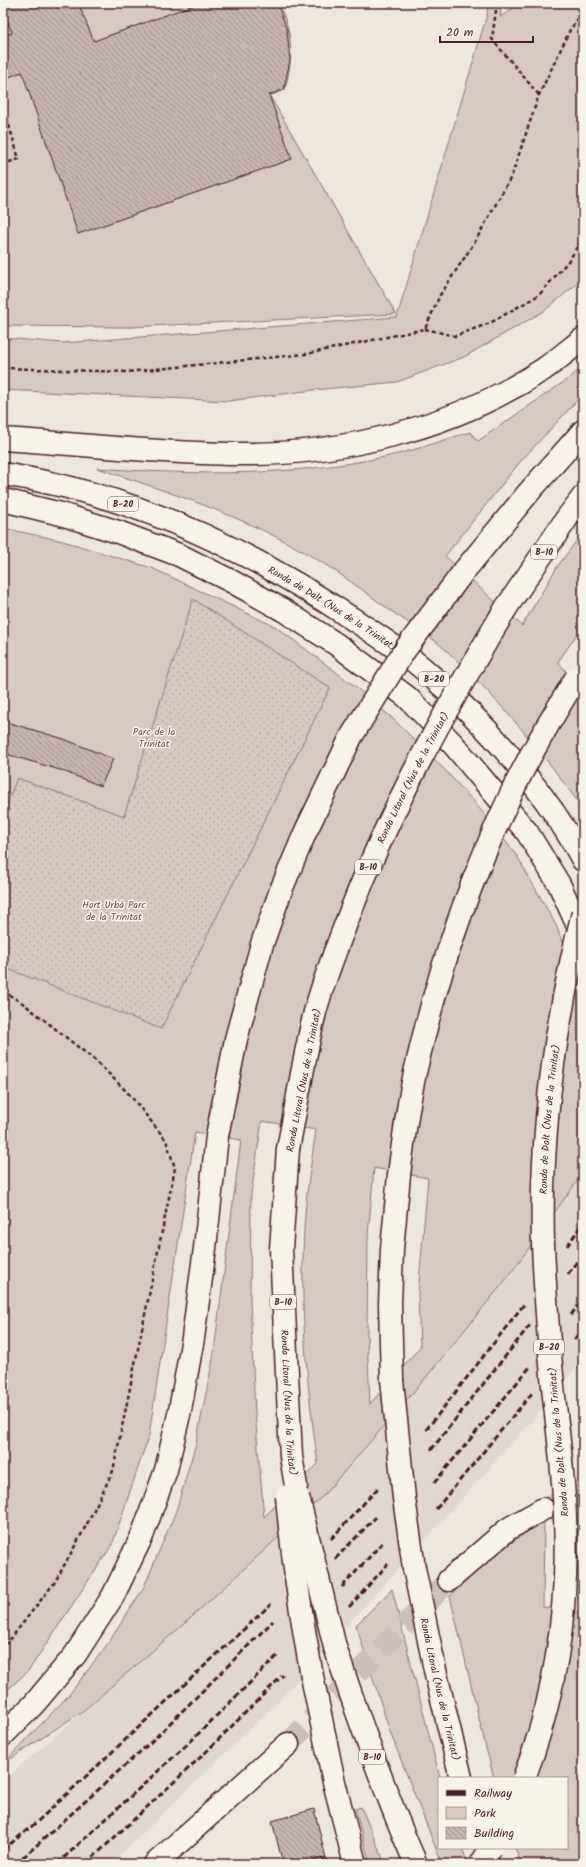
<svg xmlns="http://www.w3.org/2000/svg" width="586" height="1867" font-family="Kalam,sans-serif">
<defs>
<pattern id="garden-dots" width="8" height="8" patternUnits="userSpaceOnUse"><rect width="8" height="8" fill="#d5c9c2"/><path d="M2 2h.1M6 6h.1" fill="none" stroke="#b8aca7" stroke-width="1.8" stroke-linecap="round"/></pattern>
<pattern id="building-back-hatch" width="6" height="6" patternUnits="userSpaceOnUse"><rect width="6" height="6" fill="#c4b5b0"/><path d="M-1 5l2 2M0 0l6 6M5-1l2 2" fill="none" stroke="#a1938f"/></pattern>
</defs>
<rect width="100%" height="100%" fill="#ece6dd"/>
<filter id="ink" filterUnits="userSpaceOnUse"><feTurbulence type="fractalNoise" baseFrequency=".025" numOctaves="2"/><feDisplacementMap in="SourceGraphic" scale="8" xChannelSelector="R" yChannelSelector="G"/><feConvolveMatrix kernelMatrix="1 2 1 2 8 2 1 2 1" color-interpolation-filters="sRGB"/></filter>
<g filter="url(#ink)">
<path fill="#e0d7d0" d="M583,1173V1358L532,1421L278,1702L111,1864H3V1781L193,1616L323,1496L423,1381L508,1277Z"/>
<path fill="#d5c9c2" stroke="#907476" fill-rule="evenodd" d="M3,3H278C294,33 293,58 285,90L270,96L396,314L130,327L3,326Z
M488,3H502L500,17L521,3H583V279L544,311L464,357L397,382L314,390L228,401L3,390V338L63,343L397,317L487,15Z
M583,367V394L520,462L445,556L522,626L557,567L583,532V625L558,662L583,691V809C544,754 498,698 448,652C431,636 410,624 391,611C365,592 339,572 311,556C244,516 169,492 97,468C195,475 292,477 389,456C416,450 443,440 470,432L478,441L568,379Z
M3,528L63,541L152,568L276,627L352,684L391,717L443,768L476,804L517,856L556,925L583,1000V1173L508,1277L423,1381L323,1496L193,1616L84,1710L3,1764L69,1695L109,1642L144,1587L176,1511L196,1443L213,1359L241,1140L195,1132L149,1435L112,1545L29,1670L3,1694ZM262,1121L316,1130C312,1158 307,1186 305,1214C299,1298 306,1382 318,1464L264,1517L255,1413L250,1301L251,1194ZM374,1168L428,1178L418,1295L420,1347L370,1404L367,1336L368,1236Z
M544,1521L543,1607L583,1613V1864H521L515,1848H567V1778H494L486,1748L450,1596C481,1566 506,1544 544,1521Z
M392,1589L440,1778H439V1848H462L468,1864H442L390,1732L356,1625Z
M361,1807L385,1864H370L355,1809Z"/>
<path fill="url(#garden-dots)" stroke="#907476" d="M193,599L330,688L161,1029L3,967V814L17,778L124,816Z"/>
<path fill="url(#building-back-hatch)" stroke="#4a1f2b" d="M3,3H78L94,41L199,3H277L287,30L290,60L284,89L269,95L292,159L78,234L22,72L9,77L3,75V36L12,33L8,22L5,24L3,19Z
M3,721L64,739L113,759L101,786L60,770L3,753Z
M314,1809L326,1858L299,1864H283L272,1821Z
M326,1858L328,1864H299Z"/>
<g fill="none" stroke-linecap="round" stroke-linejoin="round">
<path stroke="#ccbeb9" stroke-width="22" stroke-dasharray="22 11" stroke-linecap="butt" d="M543,1509L583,1493
M288,1744L449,1580"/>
<g stroke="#4a1f2b" stroke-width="25">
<g id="trunk">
<path d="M3,439C79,444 155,453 231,454C340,456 452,429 544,369C557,360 570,349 583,339"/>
<path id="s1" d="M3,474C127,493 244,547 348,616C374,633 403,651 427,672C486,724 546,791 583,860"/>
<path d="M3,500L61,514L118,532L179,555L231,581L283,610L336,644L407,697L453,744L527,832L559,884L583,937"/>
<path d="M464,571L529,492L583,431"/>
<path d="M506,608L567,518L583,497"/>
<path id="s2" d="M288,1149L281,1249L291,1456L296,1486"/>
<path d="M392,1380L390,1304L392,1249L399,1175"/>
<path id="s3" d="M414,1568L435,1670L461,1778"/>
<path d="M449,1580L508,1529L543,1509"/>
<path d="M335,1647C359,1720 385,1793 416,1864"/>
<path d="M312,1676L334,1782L355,1864"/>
<path d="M3,1735L34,1704L75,1655L113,1596L142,1536L166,1470L180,1410L193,1338L205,1248L217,1136"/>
<path d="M155,1864L288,1744"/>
</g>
</g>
<path stroke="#4a1f2b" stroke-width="2.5" stroke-dasharray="4 3" stroke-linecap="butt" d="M497,3L492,39L539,95
M3,105L19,159L3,164
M425,329L455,336L490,323L539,295L570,259L583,237
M3,368L127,372L306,354L425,329L440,295L476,240L512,175L539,95L570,30L583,12
M3,991L24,1004L97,1062L130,1095L166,1140L175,1168L113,1471L87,1524L55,1582L8,1642L3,1645"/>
<use href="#trunk" stroke="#f7f3e8" stroke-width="22"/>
<path stroke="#4a1f2b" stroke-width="3" stroke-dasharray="6 3" stroke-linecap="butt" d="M567,1246L583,1223
M568,1274L583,1253
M571,1315L583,1299
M574,1340L583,1327
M426,1430L525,1303
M431,1450L530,1325
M434,1483L530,1367
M436,1509L533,1392
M331,1539L378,1488
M335,1559L376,1517
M342,1587L384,1541
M349,1607L388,1564
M3,1850L38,1821L271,1604
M16,1864L152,1741L273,1621
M57,1864L192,1740L278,1655
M86,1864L205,1753L283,1675"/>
<g stroke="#4a1f2b" stroke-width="25" stroke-linecap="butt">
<g id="trunk-bridge">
<path d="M217,1136L236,1039L262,944L281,890L305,833L351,737L404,651L464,571"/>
<path id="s4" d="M288,1149C297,1103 304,1057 315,1012C323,983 334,954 345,926C387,814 445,710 506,608"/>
<path d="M399,1175C404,1135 409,1095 419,1056C440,965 471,878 511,794C530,754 553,716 576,678"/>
<path d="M392,1380L404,1498L414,1568"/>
<path d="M287,1496C292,1556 301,1616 312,1676"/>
<path d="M298,1497L335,1647"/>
<path id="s5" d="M524,1778C549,1714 562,1645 565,1577C568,1517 561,1456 554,1397C549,1346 545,1295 543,1244C540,1132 555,1021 583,913"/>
<path d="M481,1864L491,1848"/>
</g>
</g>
<use href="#trunk-bridge" stroke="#f7f3e8" stroke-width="22"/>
</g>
</g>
<g text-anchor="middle" stroke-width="3" stroke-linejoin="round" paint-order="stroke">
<g fill="#f7f3e8" stroke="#7e5f64" stroke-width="1">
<rect x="108" y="497" width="30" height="14" rx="3"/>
<rect x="531" y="545" width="26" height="14" rx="3"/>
<rect x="419" y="672" width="30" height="14" rx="3"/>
<rect x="355" y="860" width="26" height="14" rx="3"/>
<rect x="270" y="1295" width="26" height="14" rx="3"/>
<rect x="534" y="1340" width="30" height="14" rx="3"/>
<rect x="359" y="1750" width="26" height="14" rx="3"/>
</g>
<g font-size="9" font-weight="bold" fill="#4a1f2b">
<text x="123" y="507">B-20</text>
<text x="544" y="555">B-10</text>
<text x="434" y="682">B-20</text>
<text x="368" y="870">B-10</text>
<text x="283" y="1305">B-10</text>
<text x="549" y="1350">B-20</text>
<text x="372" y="1760">B-10</text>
</g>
<g font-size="10" fill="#4a1f2b" stroke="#f7f3e8">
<text dy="4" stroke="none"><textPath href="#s1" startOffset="359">Ronda de Dalt (Nus de la Trinitat)</textPath></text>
<text dy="4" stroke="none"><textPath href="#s4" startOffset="394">Ronda Litoral (Nus de la Trinitat)</textPath></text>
<text transform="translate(303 1080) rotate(-79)" y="4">Ronda Litoral (Nus de la Trinitat)</text>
<text dy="4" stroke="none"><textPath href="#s5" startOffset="665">Ronda de Dalt (Nus de la Trinitat)</textPath></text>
<text dy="4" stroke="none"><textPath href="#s2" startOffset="254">Ronda Litoral (Nus de la Trinitat)</textPath></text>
<text transform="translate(558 1442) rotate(-95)" y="4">Ronda de Dalt (Nus de la Trinitat)</text>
<text dy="4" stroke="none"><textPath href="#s3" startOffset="124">Ronda Litoral (Nus de la Trinitat)</textPath></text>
</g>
<g font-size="10" fill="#6d4a51" stroke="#f7f3e8">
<text x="154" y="735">Parc de la<tspan x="154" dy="12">Trinitat</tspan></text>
<text x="114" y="908">Hort Urbà Parc<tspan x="114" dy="12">de la Trinitat</tspan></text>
</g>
</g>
<rect width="586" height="1867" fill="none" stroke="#f7f3e8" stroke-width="16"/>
<rect x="8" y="8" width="570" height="1851" fill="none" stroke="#4a1f2b" stroke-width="1.5" filter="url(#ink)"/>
<rect x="438" y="1777" width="130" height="72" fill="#f7f3e8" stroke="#b29e9c"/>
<rect x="446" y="1790" width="20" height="6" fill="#4a1f2b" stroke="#b29e9c"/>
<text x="474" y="1797" font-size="12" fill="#4a1f2b">Railway</text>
<rect x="446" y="1807" width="20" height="12" fill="#d5c9c2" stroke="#b29e9c"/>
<text x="474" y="1817" font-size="12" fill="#4a1f2b">Park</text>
<rect x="446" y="1827" width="20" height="12" fill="url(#building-back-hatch)" stroke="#b29e9c"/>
<text x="474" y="1837" font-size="12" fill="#4a1f2b">Building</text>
<path d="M440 36v6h93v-6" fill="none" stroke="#4a1f2b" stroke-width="2"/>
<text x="446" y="36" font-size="12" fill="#4a1f2b" stroke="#f7f3e8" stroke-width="3" paint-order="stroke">20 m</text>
</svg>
